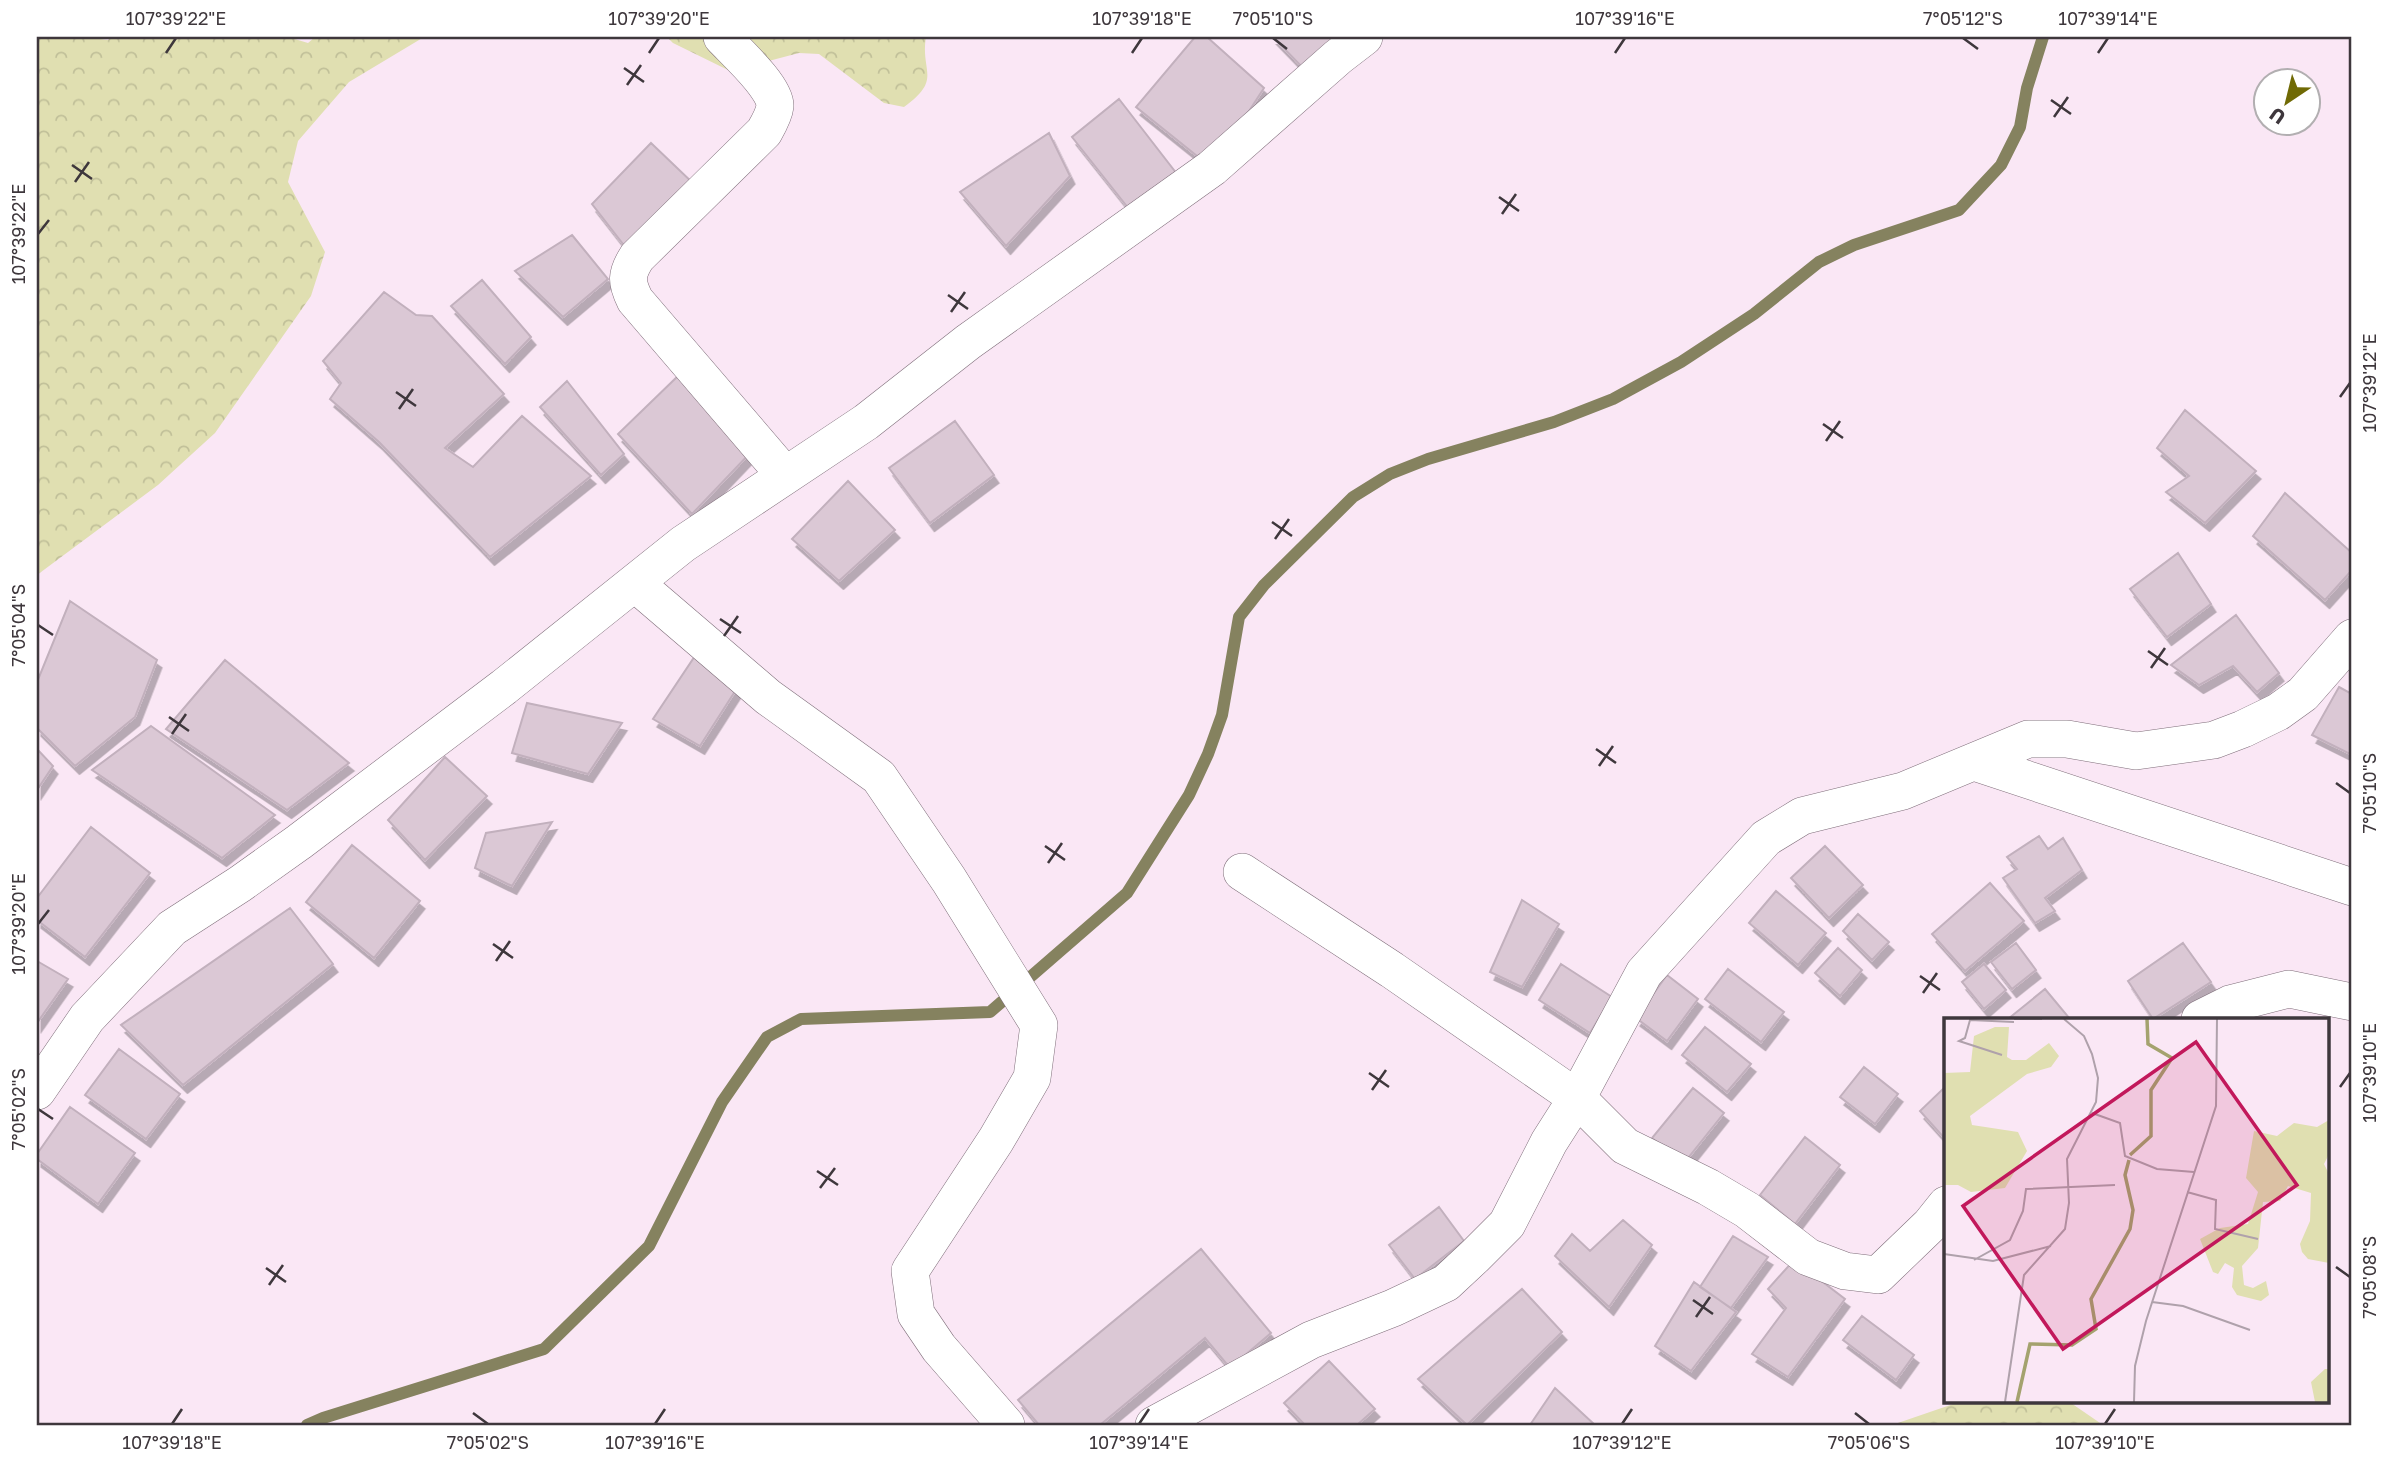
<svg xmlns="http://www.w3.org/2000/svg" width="2389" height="1462" font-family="'Golos Text',sans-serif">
<defs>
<pattern id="forest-crowns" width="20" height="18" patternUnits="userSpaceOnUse" patternTransform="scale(1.75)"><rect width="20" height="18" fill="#e0dfb1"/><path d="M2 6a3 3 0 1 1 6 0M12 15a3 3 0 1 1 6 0" fill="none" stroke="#c1c099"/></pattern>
<filter id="shadow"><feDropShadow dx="4.5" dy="8" stdDeviation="0" flood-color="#0004"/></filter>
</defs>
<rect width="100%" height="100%" fill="#fae7f5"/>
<path fill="url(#forest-crowns)" d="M37,37H84L108,40L111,37H288L308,43L315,37H424L349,82L298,141L288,182L325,252L311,296L215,433L158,485L37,575Z
M667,37H926C920,72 943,79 904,107L884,103L819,54L799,53L730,71L673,43Z
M1962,1401H2068L2103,1425H1892Z"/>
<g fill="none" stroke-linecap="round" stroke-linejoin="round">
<path stroke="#85825f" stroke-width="12" d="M307,1425L323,1418L544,1349L649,1246L722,1102L767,1037L801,1019L990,1012L1127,893L1189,795L1208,754L1222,715L1239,617L1264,585L1353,497L1390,474L1428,459L1554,422L1613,399L1681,362L1754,314L1819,262L1854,245L1959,210L2001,165L2020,127L2027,88L2043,37"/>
</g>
<path fill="#dbc8d5" stroke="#c2b0bd" stroke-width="2" filter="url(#shadow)" d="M1195,37H1207L1264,88L1212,168L1136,107Z
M1273,37H1337L1302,67Z
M1119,99L1177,174L1129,209L1072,137Z
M1049,133L1070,176L1006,246L960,192Z
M651,143L696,186L630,253L592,204Z
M572,235L608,279L563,317L515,271Z
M482,280L531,337L505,364L451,306Z
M384,292L416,315L432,316L504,394L445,448L473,467L522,416L591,476L490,557L379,442L330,399L341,383L323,361Z
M678,376L753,450L692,514L618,434Z
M567,381L624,454L601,475L540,407Z
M2185,410L2256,471L2205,523L2166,492L2189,476L2157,448Z
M955,421L994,475L930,523L889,468Z
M848,481L895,530L839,581L792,539Z
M2285,493L2352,553V570L2325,600L2253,536Z
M2178,553L2211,604L2167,637L2130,589Z
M70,601L157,660L135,717L75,766L37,728V682Z
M2236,615L2279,673L2257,692L2233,666L2199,685L2171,665Z
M695,656L739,685L700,746L653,719Z
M225,660L349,763L287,810L166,729Z
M2339,687L2352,694V755L2312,735Z
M527,703L622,723L588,774L512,753Z
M151,726L275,815L222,858L92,770Z
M37,749L53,766L37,790Z
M445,757L487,796L425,860L388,820Z
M552,822L512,886L475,868L486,833Z
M91,827L150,873L85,957L37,920V898Z
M2039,836L2048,849L2063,838L2082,870L2045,898L2055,911L2035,923L2003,878L2017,869L2007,857Z
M352,845L420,901L374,958L306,902Z
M1825,846L1863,885L1829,918L1791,878Z
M1990,883L2024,921L1965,971L1932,934Z
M1776,891L1826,933L1798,965L1749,923Z
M1522,900L1559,924L1522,987L1490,972Z
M290,908L333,964L183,1085L121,1025Z
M1858,914L1889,942L1872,960L1843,931Z
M2016,943L2036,970L2012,989L1991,962Z
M2183,943L2211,982L2153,1019L2128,981Z
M1838,948L1862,970L1840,996L1815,973Z
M37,961L68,979L37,1023Z
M1561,964L1612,997L1590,1033L1539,1000Z
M1984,964L2006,990L1984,1009L1962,982Z
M1728,969L1784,1012L1761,1042L1705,999Z
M1667,975L1698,999L1667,1041L1636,1018Z
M2045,989L2070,1019H2008Z
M1705,1027L1751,1064L1727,1092L1682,1055Z
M119,1049L180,1094L146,1139L85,1095Z
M1864,1067L1898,1094L1875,1124L1840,1097Z
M1946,1086V1140L1920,1111Z
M1693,1088L1724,1113L1684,1163L1652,1138Z
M70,1107L135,1153L98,1204L37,1159V1154Z
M1805,1137L1840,1165L1795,1224L1760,1195Z
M1439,1207L1464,1241L1415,1279L1389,1245Z
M1623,1220L1652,1245L1609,1307L1555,1256L1572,1234L1590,1251Z
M1733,1236L1768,1257L1731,1308L1700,1287Z
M1201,1249L1271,1333L1230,1368L1205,1338L1100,1425H1039L1018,1400Z
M1794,1260L1845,1299L1788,1377L1752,1354L1786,1308L1768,1289Z
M1694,1282L1736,1312L1691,1371L1655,1346Z
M1522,1289L1562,1332L1467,1425L1418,1379Z
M1862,1316L1914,1355L1896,1380L1843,1340Z
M1329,1361L1375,1409L1357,1425H1305L1284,1403Z
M1555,1388L1595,1425H1530Z"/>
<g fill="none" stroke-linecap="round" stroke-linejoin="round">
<g stroke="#7f6e7a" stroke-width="38">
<path id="street" d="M722,37C735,51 776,88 775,106C774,115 768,125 764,132L637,257C626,274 626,282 635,300L785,475
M636,584L768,697L879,777L949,880L1039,1025L1032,1078L996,1140L910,1271L916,1314L939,1348L1006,1425
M1974,762L2352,887
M1242,872L1392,970L1577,1098L1625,1146L1708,1187L1747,1210L1808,1257L1845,1271L1878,1275L1930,1225L1946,1205
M2200,1019L2230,1004L2289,989L2352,1002
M37,1091L87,1018L172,928L240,884L299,842L504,687L683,544L866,422L968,342L1212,168L1338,57L1364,37
M1154,1425L1311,1340L1393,1308L1446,1283L1475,1256L1507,1224L1549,1142L1577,1098L1644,973L1766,838L1802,816L1903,791L2028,739H2067L2136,751L2214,740L2243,729L2278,712L2303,694L2352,638"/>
</g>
<use href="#street" stroke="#fff" stroke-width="37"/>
</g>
<path fill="none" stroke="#3e373c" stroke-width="2.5" d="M1273,38L1287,49M1963,38L1978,49M166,53L176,38M649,53L659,38M1132,53L1142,38M1615,53L1625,38M2098,53L2108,38M624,68L644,82M627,85L641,65M2051,100L2071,114M2054,117L2068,97M72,165L92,179M75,182L89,162M1499,197L1519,211M1502,214L1516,194M38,234L49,220M948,295L968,309M951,312L965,292M396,392L416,406M2340,397L2350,383M399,409L413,389M1823,424L1843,438M1826,441L1840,421M1272,522L1292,536M1275,539L1289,519M720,619L741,633M38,625L53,635M724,636L738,616M2148,651L2168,665M2151,668L2165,648M169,717L189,731M172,734L186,714M1596,749L1616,763M1599,766L1613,746M2336,783L2350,793M1045,846L1065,860M1048,863L1062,843M38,924L49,910M493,944L513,958M496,961L510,941M1920,976L1940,990M1923,993L1937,973M1369,1073L1389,1087M2340,1087L2350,1073M1372,1090L1386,1070M38,1109L53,1119M817,1171L838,1185M820,1188L835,1168M2336,1267L2350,1277M266,1268L286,1282M269,1285L283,1265M1693,1300L1713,1314M1696,1317L1710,1297M473,1413L488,1424M1855,1413L1869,1424M172,1424L182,1409M655,1424L665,1409M1139,1424L1149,1409M1622,1424L1632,1409M2105,1424L2115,1409"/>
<g transform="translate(1944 1018)">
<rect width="385" height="385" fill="#fae7f5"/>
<path d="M51,9H65L63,39L68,42H82L105,25L115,38L107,49L83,56L26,98L28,107L74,114L83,133L61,170L27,174L14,167H0V55L26,54L30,18ZM385,102V136L380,146L385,156V245L364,241L358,234L356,226L366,203L367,175L344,168L336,183L319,184L314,230L298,248L300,267L309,270L322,263L325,277L317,283L293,277L288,269L290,250L281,245L274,256L269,254L256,221L276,210L304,206L314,174L302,160L310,113L333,118L350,105L373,109ZM381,351H385V384H371L367,364Z" fill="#e0dfb1"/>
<path fill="none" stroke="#a4a26e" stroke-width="3.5" d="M186,137L207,118V72L228,40L204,26L203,1M73,384L86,326L128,327L152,311L147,281L186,211L189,192L181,157L185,142"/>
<path fill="none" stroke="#afa1ab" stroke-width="2" d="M70,1H98M58,37L15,23L21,20L26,2L70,4M148,95L176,105L181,138L213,151L250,154M243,174L272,182L271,211L314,221M0,236L49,243L107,228M30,242L66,222L79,193L82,171L171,167M208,284L239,288L306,312M61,384L80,257L121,211L125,185L123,141L152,84L154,60L148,36L140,18L120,1M190,384L191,348L202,303L272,88L273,1"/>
<path fill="#c2185b" fill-opacity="0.15" stroke="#c2185b" stroke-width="3.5" d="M252,24L353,167L119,331L19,188Z"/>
<rect width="385" height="385" fill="none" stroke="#3e373c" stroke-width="3.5"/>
</g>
<rect width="2389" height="1462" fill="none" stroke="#ffffff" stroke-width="77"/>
<g transform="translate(2287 102) rotate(215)"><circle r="33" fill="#ffffff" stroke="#b2afb1" stroke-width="2"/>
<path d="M0-5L12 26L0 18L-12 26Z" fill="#706a05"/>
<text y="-10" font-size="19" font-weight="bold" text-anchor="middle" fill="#3e373c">U</text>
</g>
<rect x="38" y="38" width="2312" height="1386" fill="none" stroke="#3e373c" stroke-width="2.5"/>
<g font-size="18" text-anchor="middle" fill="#3e373c">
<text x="176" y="25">107°39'22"E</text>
<text x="659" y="25">107°39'20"E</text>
<text x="1142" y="25">107°39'18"E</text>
<text x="1273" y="25">7°05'10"S</text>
<text x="1625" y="25">107°39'16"E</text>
<text x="1963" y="25">7°05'12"S</text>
<text x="2108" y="25">107°39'14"E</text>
<text transform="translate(19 234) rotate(-90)" y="6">107°39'22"E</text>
<text transform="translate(2370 383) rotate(-90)" y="6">107°39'12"E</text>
<text transform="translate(19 625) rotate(-90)" y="6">7°05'04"S</text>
<text transform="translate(2370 793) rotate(-90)" y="6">7°05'10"S</text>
<text transform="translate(19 924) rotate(-90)" y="6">107°39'20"E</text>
<text transform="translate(2370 1073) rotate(-90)" y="6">107°39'10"E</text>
<text transform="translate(19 1109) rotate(-90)" y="6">7°05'02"S</text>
<text transform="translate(2370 1277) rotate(-90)" y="6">7°05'08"S</text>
<text x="172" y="1449">107°39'18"E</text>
<text x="488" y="1449">7°05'02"S</text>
<text x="655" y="1449">107°39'16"E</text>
<text x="1139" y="1449">107°39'14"E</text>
<text x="1622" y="1449">107°39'12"E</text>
<text x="1869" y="1449">7°05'06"S</text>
<text x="2105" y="1449">107°39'10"E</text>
</g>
</svg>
